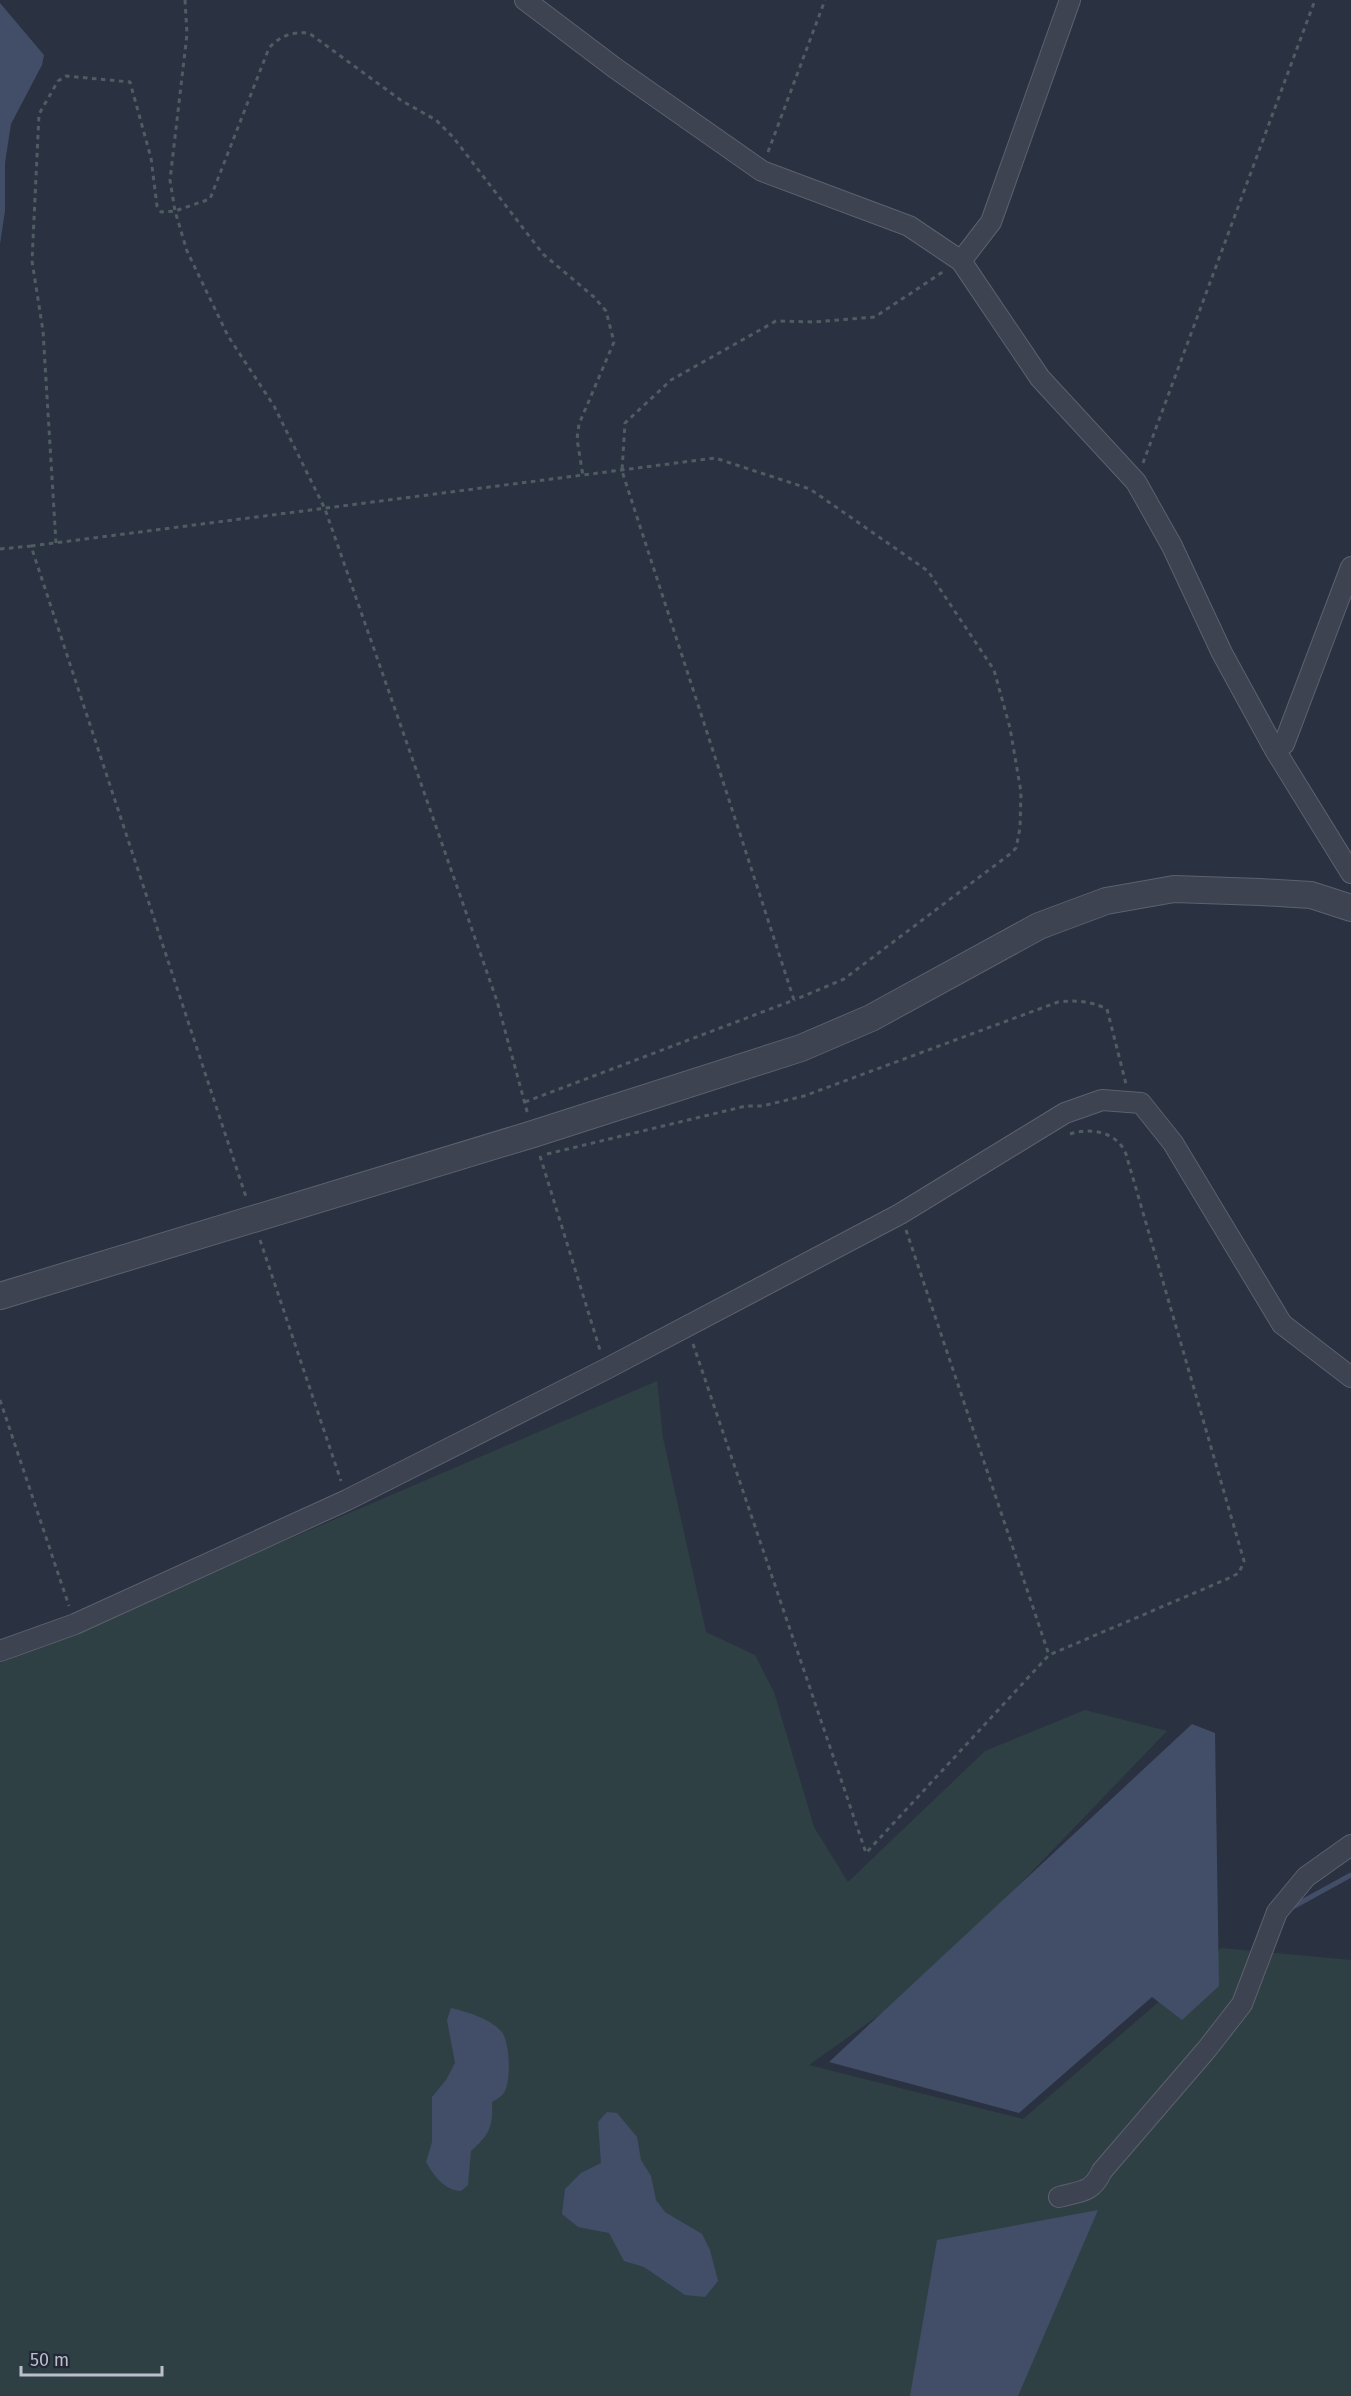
<svg xmlns="http://www.w3.org/2000/svg" width="1351" height="2396" font-family="'Fira Sans',sans-serif">
<rect width="100%" height="100%" fill="#2a3140"/>
<path fill="#2f4045" d="M657,1381L663,1438L706,1632L755,1655L774,1692L814,1827L848,1882L985,1751L1085,1710L1167,1731L927,1981L809,2065L1023,2119L1221,1948L1351,1960V2396H0V1663Z"/>
<path fill="#424d67" d="M0,3L44,55L42,65L11,124L5,163V211L0,244Z
M1192,1724L1215,1733L1219,1986L1182,2020L1152,1997L1019,2113L829,2062Z
M451,2008C467,2012 489,2018 501,2031C510,2040 512,2084 503,2094C501,2097 495,2100 492,2102C493,2127 490,2134 471,2151L468,2185L461,2191C444,2190 434,2176 426,2162L432,2142V2097L446,2080L455,2063L447,2020Z
M607,2112L617,2113L637,2137L641,2160L651,2176L656,2200L665,2212L702,2234L710,2250L718,2281L705,2297L685,2295L644,2267L624,2261L609,2233L578,2227L562,2214L565,2189L581,2173L601,2163L598,2122Z
M1098,2210L1018,2396H910L937,2240Z"/>
<g fill="none" stroke-linecap="round" stroke-linejoin="round">
<path stroke="#424d67" stroke-width="5" d="M1289,1909L1351,1875"/>
<g stroke="#5c616e" stroke-width="22">
<path id="minor" d="M525,0L615,68L762,171L909,226L961,261L1040,378L1136,482L1172,546L1222,653L1275,750L1351,873
M961,261L991,222L1070,0
M1275,750L1284,744L1351,567
M0,1651L75,1624L347,1500L606,1369L900,1214L1065,1113L1102,1100L1141,1103L1173,1143L1282,1324L1351,1377
M1059,2197C1081,2191 1092,2193 1102,2171L1207,2049L1242,2004L1277,1912L1306,1877L1351,1845"/>
</g>
<g stroke="#5c616e" stroke-width="28">
<path id="tertiary" d="M0,1296L533,1134L801,1048L871,1018L1039,926L1106,901L1174,889L1260,892L1311,895L1351,908"/>
</g>
<path stroke="#4f5d62" stroke-width="3" stroke-dasharray="4.5 4.5" stroke-linecap="butt" d="M185,0L187,34L170,180L175,211L187,251L228,336L274,406L325,509L497,1001L528,1115
M768,152L825,0
M1143,463L1315,0
M56,543L43,331L32,261L39,114L58,81L66,76L130,82L151,158L157,206L161,212L175,211L210,199L269,48C281,35 292,32 309,33L402,101L436,120L453,137L543,254L594,297L606,311L614,342L579,424L577,439L583,476
M31,546L715,458L810,489L928,571L994,670L1010,728L1021,792L1020,828L1016,848L1010,854L844,979L794,1000
M0,549L31,546L247,1200
M525,1102L794,1000L622,471L625,423L671,380L776,321L814,322L875,317L944,271
M547,1154L746,1106H762L804,1096L1058,1002C1076,1000 1090,1001 1107,1009L1126,1084
M540,1156L600,1350
M906,1230L1049,1655
M260,1240L341,1481
M693,1344L866,1853L1049,1655L1227,1579L1239,1573L1244,1561L1126,1154C1117,1132 1092,1127 1070,1134
M0,1400L69,1606"/>
<use href="#minor" stroke="#3e4351" stroke-width="20"/>
<use href="#tertiary" stroke="#3e4351" stroke-width="26"/>
</g>
<path d="M21 2366v9h141v-9" fill="none" stroke="#bbbfcb" stroke-width="3"/>
<text x="30" y="2366" font-size="18" fill="#bbbfcb" stroke="#232836" stroke-width="4.5" paint-order="stroke">50 m</text>
</svg>
